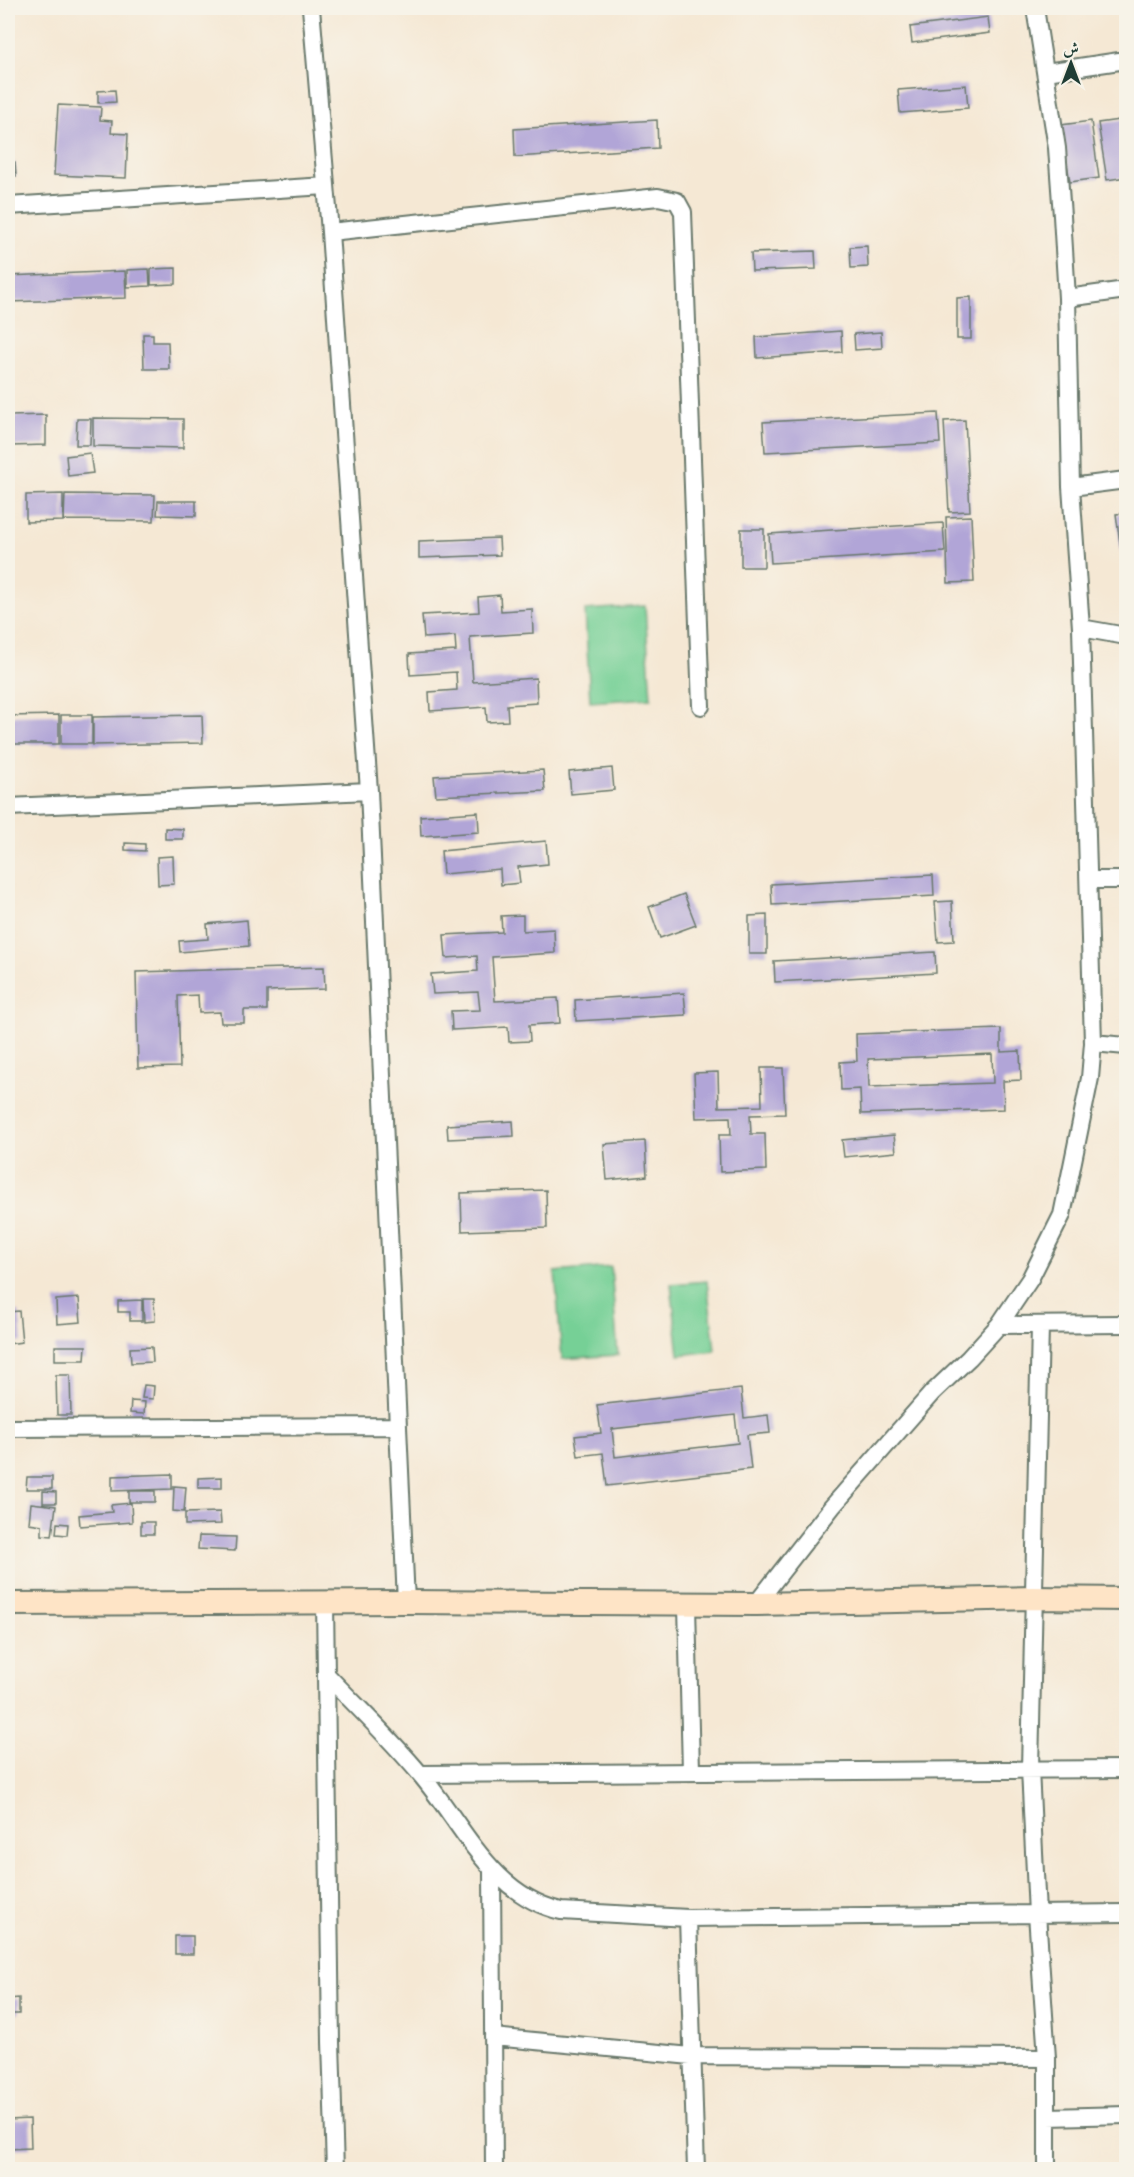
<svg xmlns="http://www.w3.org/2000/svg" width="1134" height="2177" font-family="'Libre Bodoni',Amiri,serif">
<rect width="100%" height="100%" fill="#f7f3e8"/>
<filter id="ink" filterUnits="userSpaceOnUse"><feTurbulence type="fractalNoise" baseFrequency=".0167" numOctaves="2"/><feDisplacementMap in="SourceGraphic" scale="12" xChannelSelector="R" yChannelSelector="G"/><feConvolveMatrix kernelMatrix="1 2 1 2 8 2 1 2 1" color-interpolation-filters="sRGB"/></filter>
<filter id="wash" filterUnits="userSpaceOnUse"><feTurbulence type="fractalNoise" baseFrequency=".008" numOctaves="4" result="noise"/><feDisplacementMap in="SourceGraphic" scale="24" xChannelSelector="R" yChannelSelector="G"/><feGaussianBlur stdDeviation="1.35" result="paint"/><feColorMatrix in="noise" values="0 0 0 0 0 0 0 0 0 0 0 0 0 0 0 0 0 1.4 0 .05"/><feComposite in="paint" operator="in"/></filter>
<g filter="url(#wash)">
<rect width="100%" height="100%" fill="#f5e8d4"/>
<path fill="#76d096" stroke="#4a8665" stroke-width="1.5" d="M645,606L651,698L590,702L585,610Z
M611,1267L618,1355L562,1359L555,1272Z
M707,1281L715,1351L679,1355L671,1284Z"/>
<g id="blocks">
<path fill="#b1a5d7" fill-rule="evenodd" d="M988,17L990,33L912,43L910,27Z
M966,85L968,108L900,113L898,90Z
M115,90L116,102L98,103V91Z
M58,105L101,107L100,120L112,121L111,133L128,134L126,178L54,175Z
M1126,119V177L1107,180L1098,123Z
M657,120L658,148L515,157L514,129Z
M1091,121L1099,178L1070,182L1061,125Z
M15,162L16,176H8V163Z
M867,246L868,267L851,268L850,247Z
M815,251L816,269L752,271L751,253Z
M176,268V284L151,285V269Z
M149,269L150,286L127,287V270Z
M125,271L126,298L8,302V276Z
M971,297V339H957V298Z
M841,331L842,352L757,358L756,337Z
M881,332L882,348L855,350L854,334Z
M143,334H153V342H168L169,369H144Z
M938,413L940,443L765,452L763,422Z
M46,415V445L10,446L9,416Z
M93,418L183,419V448L93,446Z
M77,419H91L90,445H76Z
M965,420L970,511L949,512L944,421Z
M90,453L93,473L68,476L66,456Z
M63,494V521L26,522V495Z
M65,494L155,495L154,521L64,520Z
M158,501H196V516L157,515Z
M1126,513V572H1124L1116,514Z
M971,516L974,582L948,583L946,517Z
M943,523L945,552L771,563L769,534Z
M741,529H764V567H741Z
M499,538L500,555L419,558V541Z
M500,595L501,611L532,609L533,633L470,637L473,682L536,678L537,703L507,705L508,721L487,722L486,707L430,711L429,692L457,690L456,672L410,675L409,654L456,651L455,636L424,638L422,615L479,612L478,597Z
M59,715V744H8V716Z
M61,715H92V744H61Z
M202,715L203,743L93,745V717Z
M612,768L614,790L571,794L569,772Z
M543,770L545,791L436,796L434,776Z
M478,812L479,832L421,836L420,816Z
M165,828L183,829V839H165Z
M546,841L548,864L518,867L520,883L501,885L500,869L443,874L441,851Z
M125,843L145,844V851L125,850Z
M173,856L174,884L158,885L157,857Z
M933,875L934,896L772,905L771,884Z
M684,894L696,925L660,938L649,907Z
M952,901L954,941L938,942L935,902Z
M523,915V931L554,929L555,953L492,957L495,1001L558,998L560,1023L529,1025L530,1041L509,1042L508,1027L452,1030L451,1011L480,1010L478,992L433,994L431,974L478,971L477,956L446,958L444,935L502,932L501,916Z
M767,915V954H749V916Z
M247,920L249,946L180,952L179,941L208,939L207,924Z
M935,952L936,973L775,982L774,961Z
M324,967L325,989L267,991V1010H244V1023H221L220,1012L199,1013L198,995L178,996L180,1067L138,1068L136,972Z
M684,993L686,1015L576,1021L575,1000Z
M1001,1029V1052L1020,1051L1021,1080L1003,1081L1004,1109L861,1114L860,1089L841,1090L840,1062L857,1061L856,1034ZM992,1054L993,1083L869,1087L868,1059Z
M761,1068H783L785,1114L750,1115L751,1134H765L766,1170L720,1172L719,1135H731L730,1117L696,1118L694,1073L718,1072L719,1107L762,1106Z
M513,1121L514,1136L448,1139L447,1125Z
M894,1135L896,1152L844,1157L842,1140Z
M645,1141L647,1176L607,1180L604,1144Z
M546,1190L547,1228L462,1231L461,1193Z
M79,1298L81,1322L57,1324L56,1300Z
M143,1299H154L155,1321L144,1322Z
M142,1300V1321H130V1312H118V1301Z
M19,1311L22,1342L8,1344V1312Z
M55,1346H86L85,1360H55Z
M152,1347L153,1362L131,1363L130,1348Z
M56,1375H70L71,1415H57Z
M144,1385L154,1386L153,1399L142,1398Z
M741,1389L744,1418L768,1415L770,1433L747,1435L751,1469L607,1486L603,1453L578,1456L575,1436L601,1433L597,1405ZM735,1415L738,1443L615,1457L612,1429Z
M131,1401L145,1402L144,1414L130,1413Z
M172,1474V1489L112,1491V1476Z
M27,1477H52V1489H26Z
M222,1477V1488H198V1478Z
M174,1486L186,1487L184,1512L173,1511Z
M43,1491L56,1492V1503H43Z
M129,1491H155V1502H129Z
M31,1503L56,1506L52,1536L42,1535V1525L29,1523Z
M131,1503L132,1522L80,1526L79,1515L112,1512L111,1505Z
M220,1512L221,1524L185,1525V1513Z
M141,1522H154V1534H141Z
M57,1523L68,1524L67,1535L56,1534Z
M199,1536L236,1537L235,1551L198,1549Z
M175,1936H193V1954H175Z
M19,1998V2014H8V1999Z
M30,2119L31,2148L8,2149V2120Z"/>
</g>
</g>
<g filter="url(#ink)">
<use href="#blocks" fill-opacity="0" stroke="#6a796c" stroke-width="1.5"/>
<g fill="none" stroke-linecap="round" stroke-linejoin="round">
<g stroke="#6a796c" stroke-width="20">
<path id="street" d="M311,8L330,232L369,791L406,1602
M1046,72L1126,60
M8,206L326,186
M330,232L658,197L677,201L683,212L701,706
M1067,298L1126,290
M1071,487L1126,480
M1081,628L1126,636
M8,807L369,791
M1089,880H1126
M1093,1043L1126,1046
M999,1325L1126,1324
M1040,1326L1030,1769L1037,1914L1047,2058V2170
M8,1428L398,1426
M325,1602L331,2042L335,2170
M756,1604L832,1507L932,1393L969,1358L999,1325L1030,1279L1062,1215L1090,1078L1093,1043L1081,628L1071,487L1067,298L1062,216L1057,148L1035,8
M687,1605L691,1771
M326,1674C357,1707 391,1739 420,1774C463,1824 491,1895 561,1911L688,1918L1126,1913
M421,1774L1126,1769
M492,1871L494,2170
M688,1918L696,2170
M493,2037L691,2056L1047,2058
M1048,2117L1126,2115"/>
</g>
<g stroke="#6a796c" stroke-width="26">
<path id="secondary" d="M8,1604L406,1602L756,1604L1033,1598L1126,1599"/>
</g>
<use href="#street" stroke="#fff" stroke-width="16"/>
<use href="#secondary" stroke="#fee4c6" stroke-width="22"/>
</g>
</g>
<rect width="1134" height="2177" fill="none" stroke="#f7f3e8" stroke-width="30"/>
<g transform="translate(1071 63)" stroke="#f7f3e8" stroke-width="4.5" paint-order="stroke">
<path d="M0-4.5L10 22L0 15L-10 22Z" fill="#1f3d34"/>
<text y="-9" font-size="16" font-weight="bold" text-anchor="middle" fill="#1f3d34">ش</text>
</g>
</svg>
